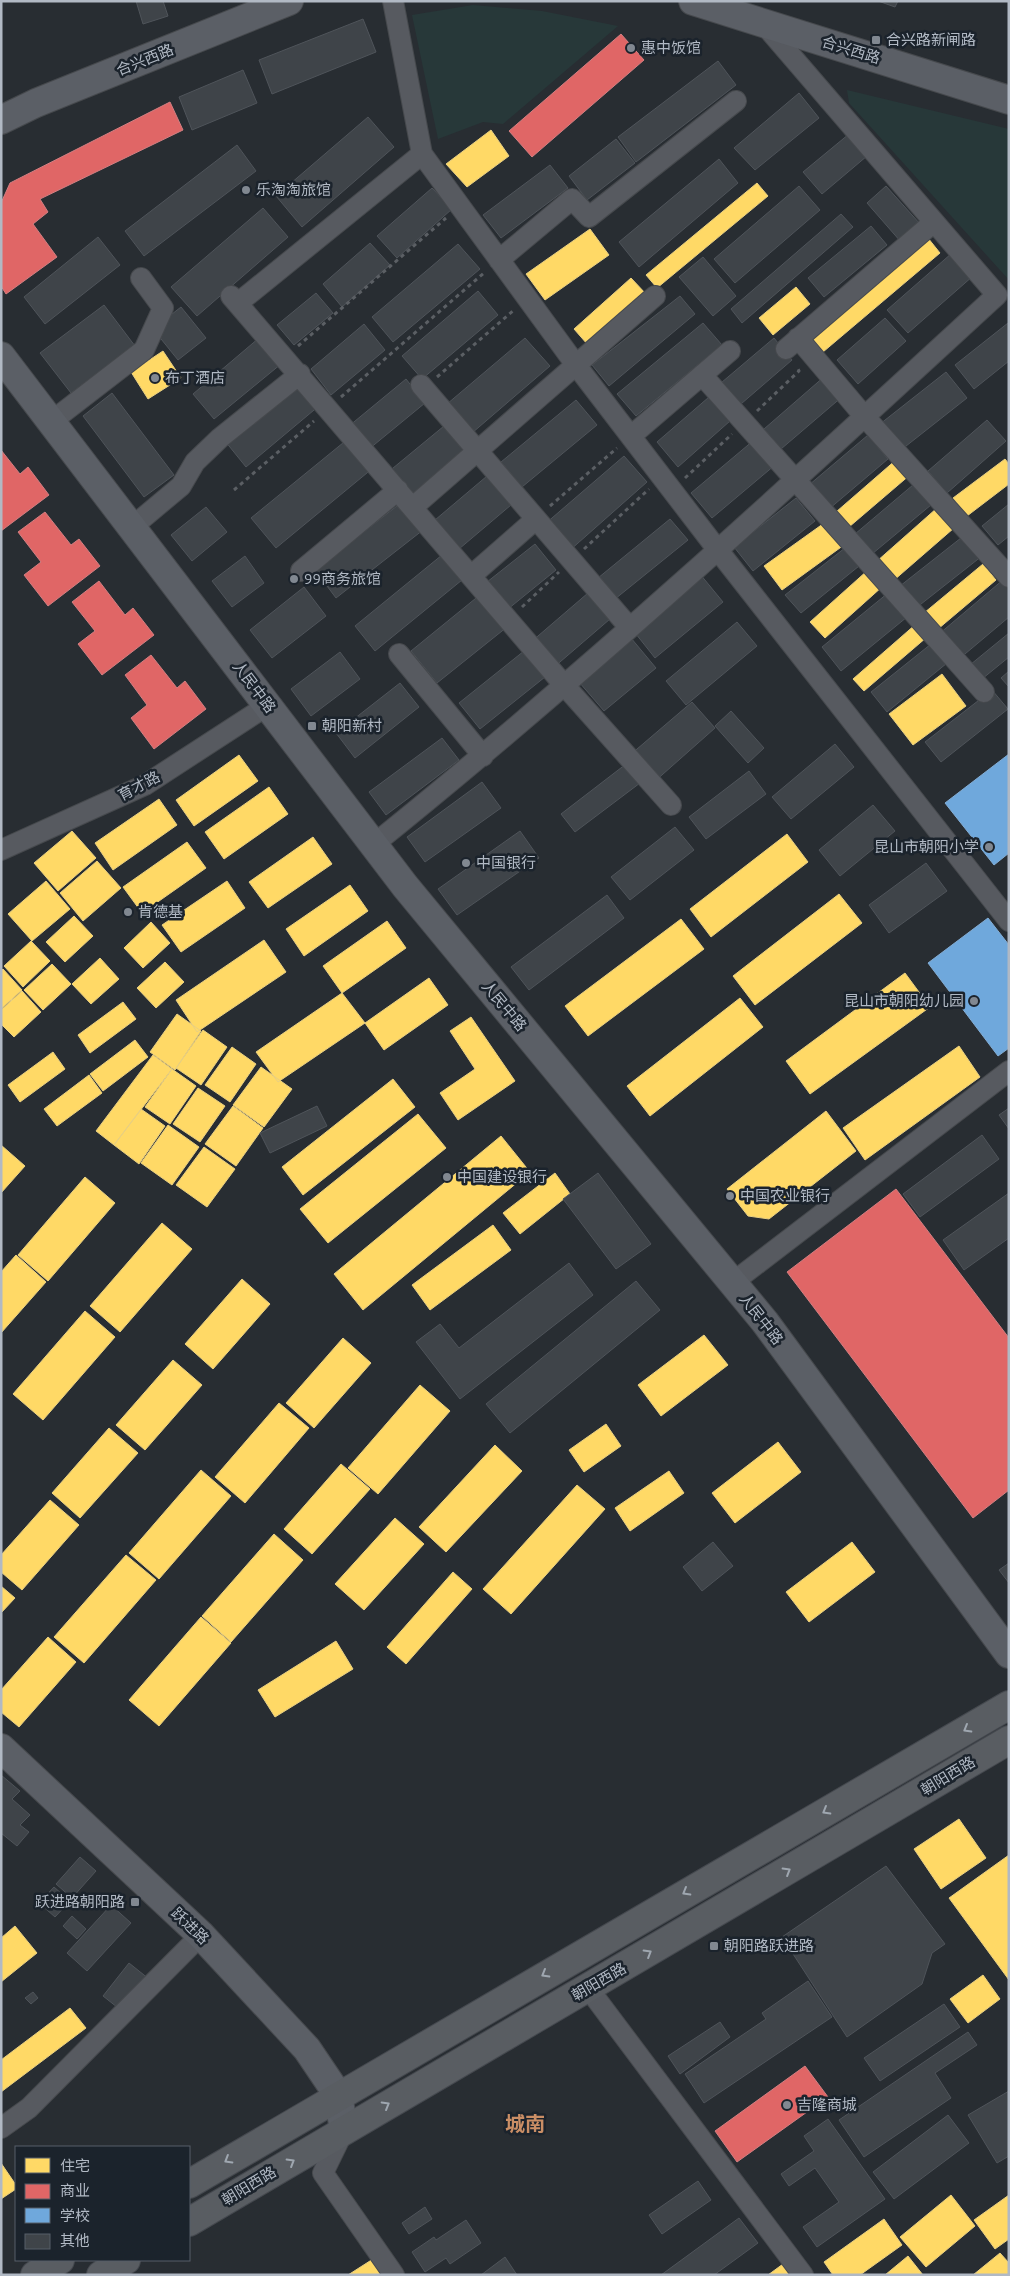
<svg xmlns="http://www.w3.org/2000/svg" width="1010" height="2276" font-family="Ubuntu,'Noto Sans SC',sans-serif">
<rect width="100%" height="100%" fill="#282d32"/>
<path fill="#273839" d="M473,5L542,11L618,26L503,124L483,122L438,139L412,15Z
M847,90L1009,129V280L849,103Z"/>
<path fill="#ffd966" stroke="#e8cf82" d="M491,130L509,156L467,187L446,164Z
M757,183L768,196L657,288L646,275Z
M590,229L609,255L545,300L526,274Z
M928,238L940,253L823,352L811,337Z
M631,278L646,294L588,345L574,329Z
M796,287L810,304L773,335L759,318Z
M163,351L181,378L148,399L131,372Z
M897,459L911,474L849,527L836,512Z
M1005,459L1009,464V484L967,516L953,498Z
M937,508L954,528L893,581L876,562Z
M827,521L844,545L782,590L764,566Z
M983,564L996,580L938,629L924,613Z
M868,570L883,586L825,638L810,622Z
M916,624L927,637L864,691L853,679Z
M942,674L966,706L913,745L889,714Z
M239,755L258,781L194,826L176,800Z
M269,787L288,814L224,859L205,832Z
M159,799L177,825L113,870L95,843Z
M72,831L96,858L58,891L34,863Z
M787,834L808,862L711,937L690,909Z
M313,837L332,864L268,908L249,882Z
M187,842L206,868L142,913L123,887Z
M97,861L121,888L83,921L60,893Z
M46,881L70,909L32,941L8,914Z
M227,881L245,908L181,952L162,925Z
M350,885L368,911L304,956L286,929Z
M839,894L862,923L755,1005L733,976Z
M74,916L93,936L65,962L46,942Z
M681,919L704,949L588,1036L565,1006Z
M387,921L406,948L342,993L323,966Z
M151,922L170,943L143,968L124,948Z
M264,940L286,972L197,1032L176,1000Z
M31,941L50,961L23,987L4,966Z
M100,958L119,979L91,1004L72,984Z
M165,962L184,982L156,1008L137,988Z
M52,964L71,984L43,1010L24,990Z
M3,969L22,990L1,1009V971Z
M905,973L930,1007L810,1094L786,1061Z
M429,978L448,1005L384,1050L365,1023Z
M22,991L41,1012L14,1037L1,1024V1010Z
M342,993L365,1023L278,1082L256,1052Z
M740,998L763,1027L650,1116L627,1086Z
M123,1002L136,1019L90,1053L78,1035Z
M177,1014L201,1031L175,1070L150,1052Z
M471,1017L515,1081L458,1120L440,1093L475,1069L450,1031Z
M203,1030L227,1047L201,1085L176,1068Z
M135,1040L148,1057L103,1091L90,1074Z
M959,1046L980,1077L865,1160L843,1128Z
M232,1047L256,1064L230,1102L205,1085Z
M53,1052L65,1069L20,1102L8,1085Z
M153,1055L172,1069L114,1145L96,1131Z
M261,1067L292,1089L264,1127L233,1105Z
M172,1069L196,1086L170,1124L145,1107Z
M89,1075L102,1093L57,1126L44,1109Z
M393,1079L415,1107L303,1195L282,1167Z
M198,1088L225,1106L200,1142L173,1124Z
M233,1106L263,1128L236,1166L205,1144Z
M141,1109L165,1126L139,1164L114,1145Z
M826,1111L856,1151L769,1219L748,1216L727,1189Z
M418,1114L446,1148L328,1243L300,1209Z
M168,1125L199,1147L172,1185L141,1163Z
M501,1136L530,1172L363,1310L334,1274Z
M1,1145L25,1166L1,1193Z
M204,1147L235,1169L207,1207L176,1185Z
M555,1173L570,1194L520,1234L503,1213Z
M85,1177L115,1203L48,1281L18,1255Z
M162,1223L192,1249L120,1332L90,1306Z
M493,1225L511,1250L430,1310L412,1285Z
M16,1255L46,1282L1,1333V1272Z
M242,1279L270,1304L213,1369L185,1344Z
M85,1311L115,1337L43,1420L13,1394Z
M704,1335L728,1365L661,1416L638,1385Z
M343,1338L371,1363L314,1428L286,1403Z
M173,1360L202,1385L145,1450L116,1425Z
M420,1385L450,1411L378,1494L348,1468Z
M279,1403L309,1428L245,1503L215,1477Z
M606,1424L621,1446L584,1472L569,1450Z
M109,1428L138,1453L80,1518L52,1493Z
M778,1442L801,1472L735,1523L712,1493Z
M495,1445L522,1471L446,1552L419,1527Z
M341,1464L370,1489L312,1554L284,1529Z
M201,1470L231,1496L159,1579L129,1553Z
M669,1471L684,1493L630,1531L615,1508Z
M577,1485L605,1509L511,1614L483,1589Z
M50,1500L79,1525L22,1590L1,1572V1555Z
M395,1518L424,1544L364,1610L335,1584Z
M274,1534L303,1560L231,1642L202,1616Z
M852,1542L875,1572L809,1622L786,1592Z
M126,1555L156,1580L84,1663L54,1637Z
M453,1572L472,1589L406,1664L387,1647Z
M1,1586L15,1598L1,1613Z
M201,1617L231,1643L159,1726L129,1700Z
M48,1637L76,1662L19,1727L1,1712V1690Z
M336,1641L353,1669L275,1717L258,1690Z
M959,1819L986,1858L941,1889L914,1849Z
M1009,1855V1980L949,1898Z
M15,1926L37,1953L1,1982V1938Z
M983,1975L1000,1999L968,2023L950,1999Z
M70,2008L86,2028L1,2092V2060Z
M1,2163L16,2185V2189L1,2199Z
M951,2195L975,2226L926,2267L900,2237Z
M1009,2195V2239L995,2249L974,2220Z
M884,2219L902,2245L860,2275H833L824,2262Z
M1000,2253L1009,2263V2275H973Z
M908,2256L923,2275H885Z
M373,2259L383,2275H348Z
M783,2264L791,2275H768Z"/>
<path fill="#e06666" stroke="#d27f82" d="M621,34L644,60L532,157L509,131Z
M170,102L183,130L40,199L48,212L33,224L57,257L6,294L1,286V203L10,183Z
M1,450L20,474L28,467L49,495L1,531Z
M45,512L71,545L79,539L100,566L48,606L24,575L41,562L18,532Z
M99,581L125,615L133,608L154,635L102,675L78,644L95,631L72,602Z
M151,655L177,688L185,681L206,709L154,749L131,718L147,705L125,675Z
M896,1189L1009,1338V1490L973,1518L787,1272Z
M805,2066L828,2097L737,2162L715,2131Z"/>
<path fill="#6fa8dc" stroke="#83add5" d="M1009,754V853L994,865L945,803Z
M988,918L1009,945V1048L998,1056L928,963Z"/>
<path fill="#3f4449" stroke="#4f545a" d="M136,1H163L168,16L143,24Z
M878,1H898L895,7Z
M363,19L376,52L272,94L259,60Z
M718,61L736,85L636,162L618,137Z
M243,70L257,103L192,130L179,97Z
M799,93L819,118L755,170L734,148Z
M368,117L394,147L302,227L276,196Z
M849,134L867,156L822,194L803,172Z
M616,139L635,163L587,200L569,176Z
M237,145L256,171L144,256L125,231Z
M719,159L738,183L639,267L619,242Z
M550,165L568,188L501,238L483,215Z
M799,186L820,210L735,283L714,259Z
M886,186L921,225L901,242L867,203Z
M432,188L452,209L397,258L377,236Z
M263,208L288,237L197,316L171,287Z
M841,214L853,227L742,323L731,309Z
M871,226L887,245L824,297L808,278Z
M98,237L120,265L45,324L24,297Z
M370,243L390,265L342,307L323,284Z
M458,244L480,269L393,342L372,317Z
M952,253L973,276L908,333L887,310Z
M703,257L736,296L713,316L679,277Z
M478,291L498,315L422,379L402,356Z
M316,293L333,313L294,345L277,325Z
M680,296L695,314L609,386L592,365Z
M104,305L135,346L71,393L40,353Z
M181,307L206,338L178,360L153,329Z
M885,318L906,341L858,384L837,360Z
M703,323L722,345L636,416L617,394Z
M1008,323L1009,361L974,389L955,365Z
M364,324L385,350L331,395L311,369Z
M259,338L281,364L214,419L193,394Z
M525,338L550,366L472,433L447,404Z
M774,338L792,360L734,410L715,388Z
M946,372L967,398L901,450L880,424Z
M825,376L843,396L781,449L764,429Z
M406,379L425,403L369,449L349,426Z
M300,380L320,405L246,467L225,441Z
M112,393L174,475L144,497L83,416Z
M709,397L730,421L678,467L657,442Z
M576,400L597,425L522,487L501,462Z
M987,420L1006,441L947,493L928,471Z
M444,426L466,452L409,499L387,473Z
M868,435L888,459L829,509L809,485Z
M349,438L373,468L276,548L251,518Z
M754,440L775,465L712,518L691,493Z
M624,456L647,482L569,551L545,524Z
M487,476L511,505L459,549L435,520Z
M920,479L937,500L872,554L855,534Z
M796,498L815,521L753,571L734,547Z
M402,502L423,530L336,598L315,570Z
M1009,504V536L998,545L982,526Z
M206,507L227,532L192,561L171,535Z
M670,519L688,540L615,599L598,578Z
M966,534L982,556L916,608L900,586Z
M535,544L556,570L508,609L487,582Z
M850,544L864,562L801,613L785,595Z
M442,555L462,580L375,651L355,626Z
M245,556L264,583L232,607L212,581Z
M700,574L723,602L655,658L632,629Z
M1004,579L1009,585V617L959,659L939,634Z
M304,587L326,616L272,658L250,630Z
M588,593L610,619L553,668L531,642Z
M888,593L907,617L841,671L822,647Z
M481,594L507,627L437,683L411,651Z
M737,622L757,646L686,705L666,681Z
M1009,633V657L977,683L965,669Z
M631,638L656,668L604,711L579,682Z
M936,640L952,659L887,712L871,692Z
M529,647L550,673L480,729L459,703Z
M340,652L360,679L311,716L291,689Z
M1009,671V687L1001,678Z
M400,683L419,707L355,758L336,733Z
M992,690L1008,709L941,762L925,742Z
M692,702L715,728L654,782L630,755Z
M731,711L764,748L748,763L715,726Z
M442,738L459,760L386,815L369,792Z
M835,744L854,767L791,819L772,797Z
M626,764L640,783L575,832L561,814Z
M749,771L766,794L706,839L689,817Z
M482,782L501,808L425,862L407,837Z
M873,805L895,831L840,876L819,850Z
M675,827L694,850L630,900L611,877Z
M520,831L539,858L457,915L438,889Z
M926,863L947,891L889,933L869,905Z
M607,895L624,918L529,990L511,967Z
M317,1106L327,1126L270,1153L260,1133Z
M1009,1108V1129L999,1115Z
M982,1135L999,1159L920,1217L903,1194Z
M598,1173L651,1244L616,1269L563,1199Z
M1009,1193V1238L964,1270L943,1240Z
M569,1263L593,1295L460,1399L416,1342L440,1324L459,1348Z
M636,1281L660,1310L510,1433L486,1404Z
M713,1542L733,1566L702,1591L683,1567Z
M1009,1563V1583L999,1570Z
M1,1775L20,1791L12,1799L30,1815L20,1825L29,1832L17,1846L1,1833Z
M80,1857L96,1871L72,1898L56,1884Z
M886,1866L945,1944L932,1953L922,1984L847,2037L782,1937Z
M54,1887L70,1901L55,1917L39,1903Z
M111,1905L131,1923L87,1971L67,1953Z
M72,1916L86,1929L77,1939L63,1926Z
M129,1963L149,1979L122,2011L103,1996Z
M808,1981L832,2017L704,2103L685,2074L766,2019L762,2013Z
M33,1992L38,1998L31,2004L25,1998Z
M944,2004L960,2027L880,2081L864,2058Z
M720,2022L730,2037L680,2074L668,2056Z
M968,2032L977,2045L935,2073L951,2098L864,2157L839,2120Z
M1009,2091V2156L997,2163L968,2115Z
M948,2115L969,2143L894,2199L873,2172Z
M828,2119L885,2199L817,2247L803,2227L839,2202L815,2168L789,2186L781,2174L814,2151L804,2136Z
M698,2181L711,2200L662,2234L649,2215Z
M425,2207L432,2219L409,2234L402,2223Z
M739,2218L758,2243L714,2275H661Z
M466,2220L481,2243L450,2264L446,2258L425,2272L412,2252L434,2237L436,2240Z
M505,2257L517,2275H481Z"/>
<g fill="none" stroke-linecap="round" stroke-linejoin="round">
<g stroke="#46494d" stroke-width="22">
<path id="street" d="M393,1L422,154L576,365L717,549L1009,921
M499,260L572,199L589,217L736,101
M231,296L564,685L671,805
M238,303L422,154
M798,338L864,416L1009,577
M786,349L934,222
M702,375L984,692
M421,385L629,627
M52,421L144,350L163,308L141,278
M631,436L730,351
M413,507L655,296
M132,527L181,486L195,462L220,438L300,374
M301,571L398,490
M471,576L536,519
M399,654L483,756
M373,845C588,672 794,482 997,295L763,23
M1,850L145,785L268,705
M732,1283L1009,1071
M588,1988L803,2275
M1,2128L29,2108L201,1935
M344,2130L323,2173L394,2275"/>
</g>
<g stroke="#46494d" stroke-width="30">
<path id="secondary" d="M693,1L1009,100
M1,120L36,103L289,1
M1,356L405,886L765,1322L1009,1654
M1,1748L201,1935L307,2049L338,2095L344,2130"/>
</g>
<g stroke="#45494f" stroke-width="30">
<path id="primary" d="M189,2184L1009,1705
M189,2222L1009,1740
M35,2275L60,2260
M101,2275L126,2260"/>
</g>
<path stroke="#5b5f64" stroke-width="3" stroke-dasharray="4 4" stroke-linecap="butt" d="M298,346L446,218
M437,377L514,310
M341,397L485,272
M757,411L799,371L798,369
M685,478L732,434
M234,490L314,421
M550,506L617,448
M584,549L649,489
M522,607L559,572"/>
<use href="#street" stroke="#575a60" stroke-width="20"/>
<use href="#secondary" stroke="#5b5f66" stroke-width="28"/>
<use href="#primary" stroke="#595d62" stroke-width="28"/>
</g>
<defs><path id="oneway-chevron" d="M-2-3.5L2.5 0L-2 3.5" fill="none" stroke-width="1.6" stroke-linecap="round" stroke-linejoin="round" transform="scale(1.25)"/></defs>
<g stroke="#9fa7b0">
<use href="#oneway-chevron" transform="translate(967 1729) rotate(150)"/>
<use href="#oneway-chevron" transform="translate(826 1811) rotate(150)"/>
<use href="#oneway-chevron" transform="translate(787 1871) rotate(-31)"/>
<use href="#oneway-chevron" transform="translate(686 1892) rotate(150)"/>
<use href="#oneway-chevron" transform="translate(648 1953) rotate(-31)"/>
<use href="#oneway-chevron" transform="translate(545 1974) rotate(150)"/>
<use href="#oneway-chevron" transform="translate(386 2105) rotate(-30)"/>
<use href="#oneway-chevron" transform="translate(228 2160) rotate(149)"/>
<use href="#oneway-chevron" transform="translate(291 2162) rotate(-31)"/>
</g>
<g fill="#818891" stroke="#1b232c" stroke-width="2">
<rect x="871" y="35" width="10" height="10" rx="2.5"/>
<circle cx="631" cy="48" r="5"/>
<circle cx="246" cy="190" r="5"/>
<circle cx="155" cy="378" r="5"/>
<circle cx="294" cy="579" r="5"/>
<rect x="307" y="721" width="10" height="10" rx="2.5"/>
<circle cx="989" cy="847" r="5"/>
<circle cx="466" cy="863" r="5"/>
<circle cx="128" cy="912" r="5"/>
<circle cx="974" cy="1001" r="5"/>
<circle cx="447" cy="1177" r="5"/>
<circle cx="730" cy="1196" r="5"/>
<rect x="130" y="1897" width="10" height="10" rx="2.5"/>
<rect x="709" y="1941" width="10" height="10" rx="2.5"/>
<circle cx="787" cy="2105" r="5"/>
</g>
<g text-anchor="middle" stroke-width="5" stroke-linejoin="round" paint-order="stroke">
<g font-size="15" fill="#b1b9c4" stroke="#1b232c" text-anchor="start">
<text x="886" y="45">合兴路新闸路</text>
<text x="641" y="53">惠中饭馆</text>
<text x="256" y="195">乐淘淘旅馆</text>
<text x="165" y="383">布丁酒店</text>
<text x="304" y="584">99商务旅馆</text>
<text x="322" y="731">朝阳新村</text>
<text x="979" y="852" text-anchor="end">昆山市朝阳小学</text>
<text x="476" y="868">中国银行</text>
<text x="138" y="917">肯德基</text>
<text x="964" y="1006" text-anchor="end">昆山市朝阳幼儿园</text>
<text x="457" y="1182">中国建设银行</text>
<text x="740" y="1201">中国农业银行</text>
<text x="125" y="1907" text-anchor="end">跃进路朝阳路</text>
<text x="724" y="1951">朝阳路跃进路</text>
<text x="797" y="2110">吉隆商城</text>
</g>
<g font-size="15" fill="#b1b9c4" stroke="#1b232c">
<text transform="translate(851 50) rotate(17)" y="5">合兴西路</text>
<text transform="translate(145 60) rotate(-22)" y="5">合兴西路</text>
<text transform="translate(254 687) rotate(53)" y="5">人民中路</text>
<text transform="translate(139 786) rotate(-28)" y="5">育才路</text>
<text transform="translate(504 1006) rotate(50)" y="5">人民中路</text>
<text transform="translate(761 1319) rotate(52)" y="5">人民中路</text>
<text transform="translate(948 1776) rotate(-31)" y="5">朝阳西路</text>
<text transform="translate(190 1926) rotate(44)" y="5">跃进路</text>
<text transform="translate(599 1982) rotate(-30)" y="5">朝阳西路</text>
<text transform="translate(249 2186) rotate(-31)" y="5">朝阳西路</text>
</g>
<g font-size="20" font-weight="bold" fill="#ca8e65" stroke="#1b232c">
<text x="525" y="2131">城南</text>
</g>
</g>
<rect width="1010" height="2276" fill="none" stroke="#b1b9c4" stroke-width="5"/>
<rect x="15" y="2146" width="175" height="115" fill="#1b232c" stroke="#575f69"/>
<rect x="25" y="2158" width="25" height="15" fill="#ffd966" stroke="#575f69"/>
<text x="60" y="2171" font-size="15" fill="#b1b9c4">住宅</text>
<rect x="25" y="2184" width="25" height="15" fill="#e06666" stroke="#575f69"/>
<text x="60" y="2196" font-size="15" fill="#b1b9c4">商业</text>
<rect x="25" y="2208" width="25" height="15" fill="#6fa8dc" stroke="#575f69"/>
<text x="60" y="2221" font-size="15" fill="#b1b9c4">学校</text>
<rect x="25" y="2234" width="25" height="15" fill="#3f4449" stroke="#575f69"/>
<text x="60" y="2246" font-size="15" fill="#b1b9c4">其他</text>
</svg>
